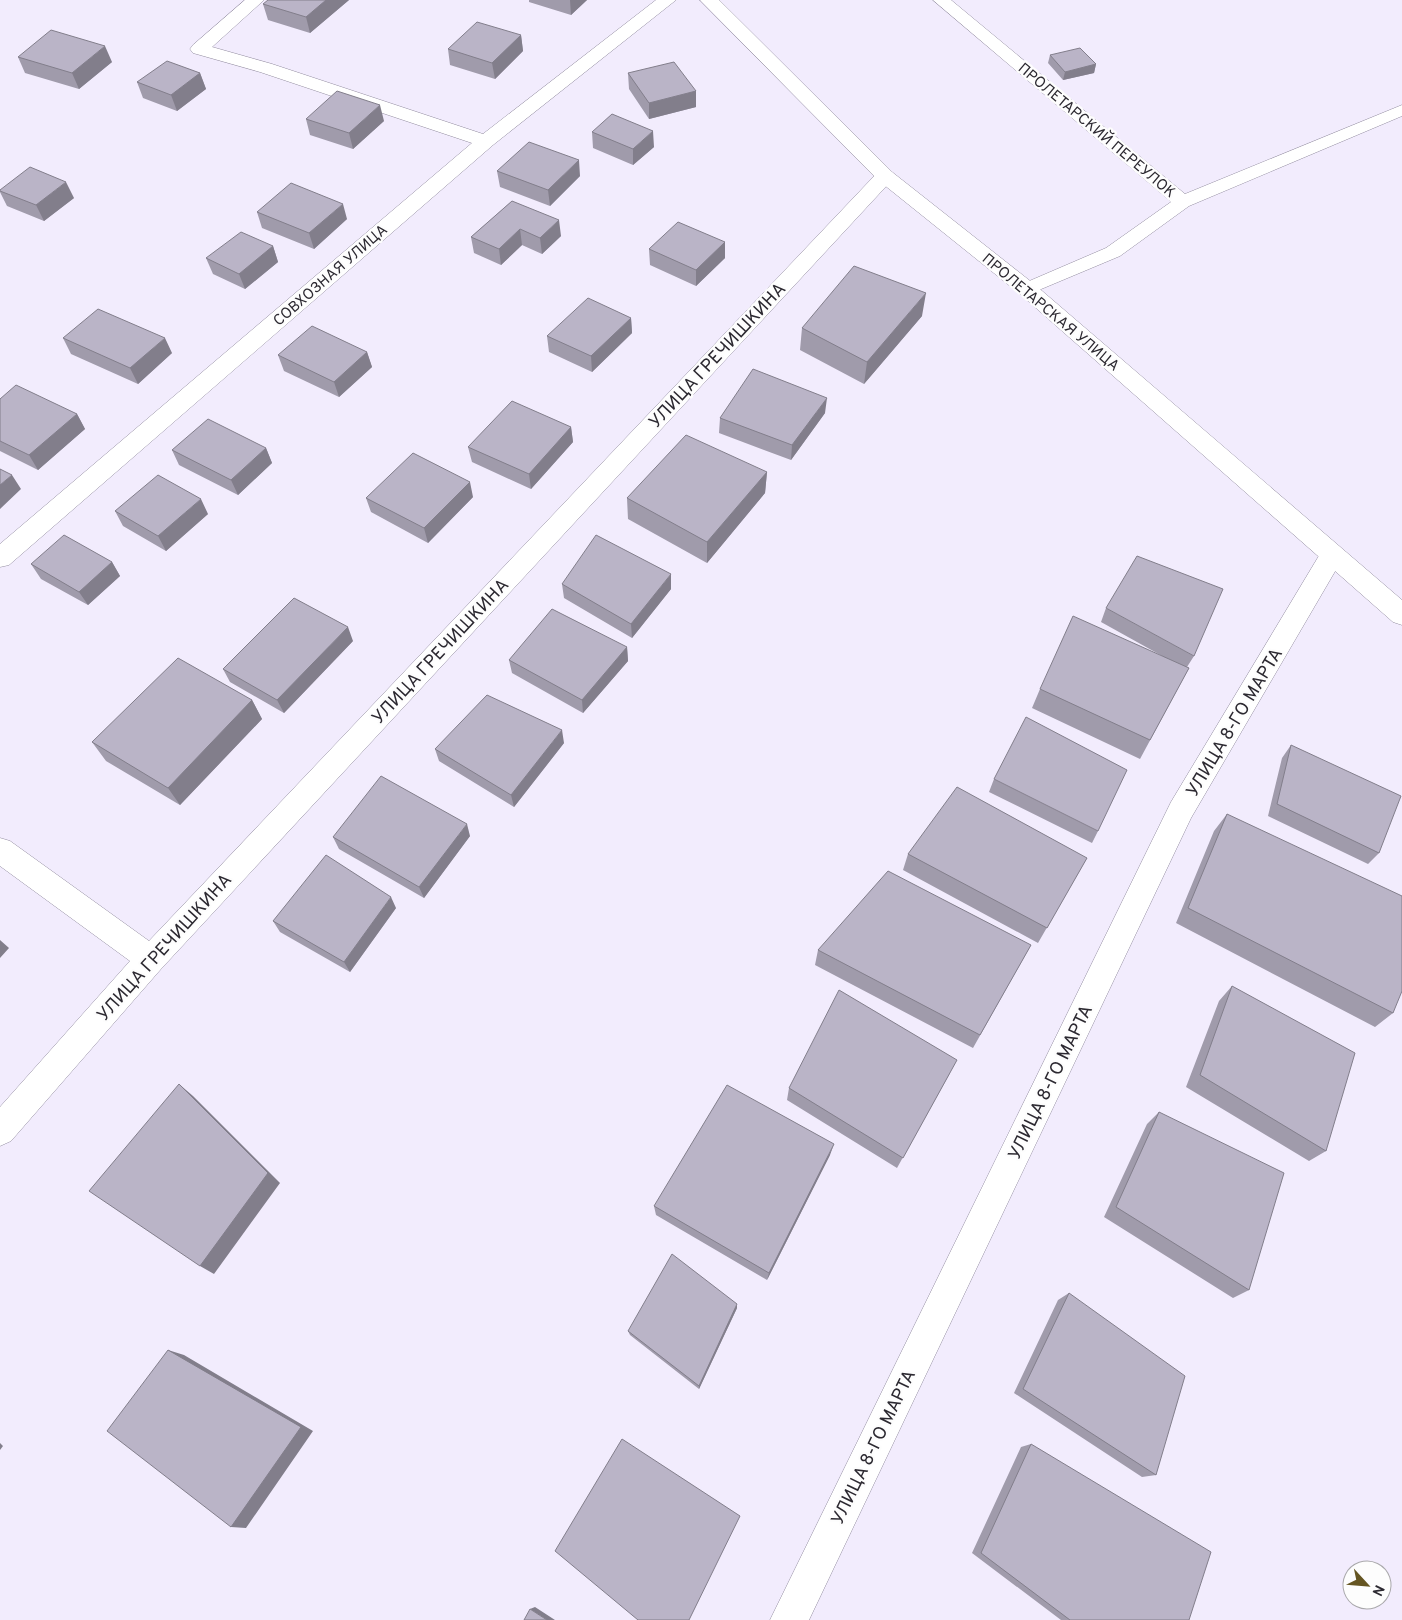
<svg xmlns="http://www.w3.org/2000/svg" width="1402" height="1620" font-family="Overpass,sans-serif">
<rect width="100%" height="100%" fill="#f2ecfd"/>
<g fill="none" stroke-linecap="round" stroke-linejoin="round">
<g stroke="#938da0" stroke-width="1">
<path id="service" d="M933,0H951L1185,194L1402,105V116L1189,206L1120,256L1027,295L1020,293L1017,289L1020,285L1106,248L1171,202Z"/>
</g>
<g stroke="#938da0" stroke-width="1">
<path id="minor" d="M245,0H264L212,47L272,64L483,134L656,0H676L493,145L9,565L0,567V544L472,143L260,72L193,53L190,49L193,45Z
M885,170L892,172L895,176L892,180L161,969L11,1141L0,1146V1107L130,961L0,866V838L10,841L149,941L878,172Z
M1332,547L1341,549L1344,556L1191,818L809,1620H770L1171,802L1323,549Z"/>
</g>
<g stroke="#938da0" stroke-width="1">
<path id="tertiary" d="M700,0H719L892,172L1034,284L1402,600V625L1393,622L1020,294L878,180Z"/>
</g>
<use href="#service" fill="#fff" fill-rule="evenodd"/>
<use href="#minor" fill="#fff" fill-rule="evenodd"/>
<use href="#tertiary" fill="#fff" fill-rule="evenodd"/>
</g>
<path fill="#a09bab" d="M349,0L310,33L268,20L263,4Z
M529,0H587L571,15L529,2Z
M521,35L523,51L495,79L450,65L448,49Z
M1050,55L1096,64L1094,73L1063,80L1048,63Z
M18,57L112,62L79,89L25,73Z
M200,73L206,89L177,111L143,98L137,82Z
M628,73L696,91V107L649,119L629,89Z
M306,119L384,121L353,149L310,135Z
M592,132L654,147L633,165L593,148Z
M497,171L580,176L550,206L500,187Z
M0,190L74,198L44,221L7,206L0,192Z
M512,201L561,236L542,254L522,245L501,265L474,253L471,237Z
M257,212L347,219L314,249L262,228Z
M725,242V258L696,286L650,265L649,249Z
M273,246L278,262L245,289L213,274L206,258Z
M922,316L864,384L800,350L802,328Z
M631,318L632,333L592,372L549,352L547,336Z
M63,338L172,353L138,384L71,354Z
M367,352L372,367L339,397L284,371L278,355Z
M0,399L77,414L85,429L38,470L0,451Z
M825,413L791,460L719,433L720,418Z
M571,427L573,442L531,489L472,462L468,447Z
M266,448L272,463L238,495L179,465L172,450Z
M767,472L765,493L707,563L628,519L627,498Z
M473,497L428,543L371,512L366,498Z
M115,511L208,514L166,551L123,526Z
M112,562L120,576L88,605L41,579L31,564Z
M562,584L671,589L632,638L564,598Z
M1106,608L1194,656L1187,667L1189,668L1140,759L1032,708L1040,689L1164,657L1101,622Z
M353,641L284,713L230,682L223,669Z
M627,647L628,661L583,713L512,673L509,660Z
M252,700L262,719L180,805L106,761L92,742Z
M564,743L514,807L439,761L435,749Z
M1291,745L1379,853L1368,864L1268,816L1282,758Z
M994,779L1098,831L1092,843L989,792Z
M1227,814L1393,1013L1375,1027L1176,923L1214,831Z
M470,836L424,898L339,849L333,837Z
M908,854L1087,858L1038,943L903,870Z
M396,908L350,972L280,932L273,921Z
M1031,945L973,1048L815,965L818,950Z
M1232,986L1326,1151L1309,1161L1186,1087L1219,1001Z
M950,1073L897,1168L787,1100L789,1088Z
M1159,1112L1249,1290L1233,1298L1104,1217L1147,1124Z
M830,1155L767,1280L656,1215L654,1206Z
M1069,1293L1156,1475L1142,1477L1014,1393L1058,1300Z
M737,1308L699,1389L630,1335L628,1331Z
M1031,1444L1189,1620H1061L972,1553L1021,1447Z"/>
<path fill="#827e8b" d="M326,0H349L310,33L306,17Z
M570,0H587L571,15Z
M521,35L523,51L495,79L492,63Z
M105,46L112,62L79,89L72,73Z
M1096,64L1094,73L1063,80L1065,72Z
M200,73L206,89L177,111L171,95Z
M696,91V107L649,119V103Z
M380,105L384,121L353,149L349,133Z
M653,131L654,147L633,165V149Z
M579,160L580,176L550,206L548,190Z
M66,182L74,198L44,221L36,205Z
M343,204L347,219L314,249L309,233Z
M559,220L561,236L542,254L540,238Z
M520,229L522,245L501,265L499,249Z
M725,242V258L696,286V270Z
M273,246L278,262L245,289L239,274Z
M926,293L922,316L864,384L867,362Z
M631,318L632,333L592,372L591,356Z
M165,338L172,353L138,384L130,368Z
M367,352L372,367L339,397L334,382Z
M827,398L825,413L791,460L792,445Z
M77,414L85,429L38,470L29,455Z
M571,427L573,442L531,489L529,474Z
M266,448L272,463L238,495L231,480Z
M767,472L765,493L707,563V542Z
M12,475L21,489L0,509V485Z
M470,482L473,497L428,543L424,528Z
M201,499L208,514L166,551L158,536Z
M112,562L120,576L88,605L79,592Z
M671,574V589L632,638L631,624Z
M348,627L353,641L284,713L277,700Z
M627,647L628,661L583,713L582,700Z
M252,700L262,719L180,805L168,788Z
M562,730L564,743L514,807L511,795Z
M467,824L470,836L424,898L419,887Z
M391,897L396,908L350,972L344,962Z
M0,940L9,948L0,958Z
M179,1084L193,1096L280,1183L214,1274L200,1266Z
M834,1144L830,1155L767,1280L769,1273Z
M737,1304V1308L699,1389V1386Z
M168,1350L184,1355L313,1431L246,1528L231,1527Z
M0,1443L3,1446L0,1450Z
M535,1607L555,1620H547L530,1609Z"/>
<path fill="#bab4c7" stroke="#827e8b" d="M268,0H326L306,17L263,4Z
M477,22L521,35L492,63L448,49Z
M51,30L105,46L72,73L18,57Z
M1080,48L1096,64L1065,72L1050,55Z
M167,61L200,73L171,95L137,82Z
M674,62L696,91L649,103L628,73Z
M337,91L380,105L349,133L306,119Z
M612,114L653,131L633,149L592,132Z
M529,142L579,160L548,190L497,171Z
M30,167L66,182L36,205L0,191V190Z
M291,183L343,204L309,233L257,212Z
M512,201L559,220L540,238L520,229L499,249L471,237Z
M678,222L725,242L696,270L649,249Z
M241,232L273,246L239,274L206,258Z
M854,266L926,293L867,362L802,328Z
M588,298L631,318L591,356L547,336Z
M98,309L165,338L130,368L63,338Z
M312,326L367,352L334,382L278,355Z
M753,369L827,398L792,445L720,418Z
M16,385L77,414L29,455L0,441V399Z
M512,401L571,427L529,474L468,447Z
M208,419L266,448L231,480L172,450Z
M686,435L767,472L707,542L627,498Z
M413,453L470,482L424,528L366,498Z
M0,469L12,475L0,485Z
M158,475L201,499L158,536L115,511Z
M64,535L112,562L79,592L31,564Z
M596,535L671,574L631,624L562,584Z
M1137,556L1223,589L1194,656L1106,608Z
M294,598L348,627L277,700L223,669Z
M552,609L627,647L582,700L509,660Z
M1073,616L1189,668L1150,740L1040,689Z
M178,658L252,700L168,788L92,742Z
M487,695L562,730L511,795L435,749Z
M1026,717L1127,770L1098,831L994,779Z
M1291,745L1401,796L1379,853L1277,804Z
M381,776L467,824L419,887L333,837Z
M957,787L1087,858L1047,928L908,854Z
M1227,814L1402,896V991L1393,1013L1188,908Z
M326,855L391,897L344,962L273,921Z
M888,871L1031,945L980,1035L818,950Z
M1232,986L1355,1053L1326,1151L1200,1075Z
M839,990L957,1060L903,1158L789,1088Z
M179,1084L268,1173L200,1266L89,1191Z
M727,1085L834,1144L769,1273L654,1206Z
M1159,1112L1284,1173L1249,1290L1116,1207Z
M672,1254L737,1304L699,1386L628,1331Z
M1069,1293L1185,1376L1156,1475L1023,1389Z
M168,1350L301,1427L231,1527L107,1431Z
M622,1439L740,1516L689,1620H638L555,1551Z
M1031,1444L1211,1552L1189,1620H1070L981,1553Z
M530,1609L547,1620H524Z"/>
<g text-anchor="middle" stroke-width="4.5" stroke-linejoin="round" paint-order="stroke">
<g font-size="15" fill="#2c2931" stroke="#fdfdfd">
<text transform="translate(1097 130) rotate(40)" y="5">ПРОЛЕТАРСКИЙ ПЕРЕУЛОК</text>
<text transform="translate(330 275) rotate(-41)" y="5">СОВХОЗНАЯ УЛИЦА</text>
<text transform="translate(1051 312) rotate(40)" y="5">ПРОЛЕТАРСКАЯ УЛИЦА</text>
</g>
<g font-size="18" fill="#2c2931" stroke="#fdfdfd">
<text transform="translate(717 355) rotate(-47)" y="6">УЛИЦА ГРЕЧИШКИНА</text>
<text transform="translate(440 651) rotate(-47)" y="6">УЛИЦА ГРЕЧИШКИНА</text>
<text transform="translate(1234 722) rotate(-59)" y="6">УЛИЦА 8-ГО МАРТА</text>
<text transform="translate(164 947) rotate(-48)" y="6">УЛИЦА ГРЕЧИШКИНА</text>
<text transform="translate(1050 1082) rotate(-64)" y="6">УЛИЦА 8-ГО МАРТА</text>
<text transform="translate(873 1447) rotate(-64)" y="6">УЛИЦА 8-ГО МАРТА</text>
</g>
</g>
<g transform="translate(1367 1585) rotate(116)"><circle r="24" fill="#fdfdfd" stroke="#a9a8ab"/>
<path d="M0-4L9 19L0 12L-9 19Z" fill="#655522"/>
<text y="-8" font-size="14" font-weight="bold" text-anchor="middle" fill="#2c2931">N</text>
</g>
</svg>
